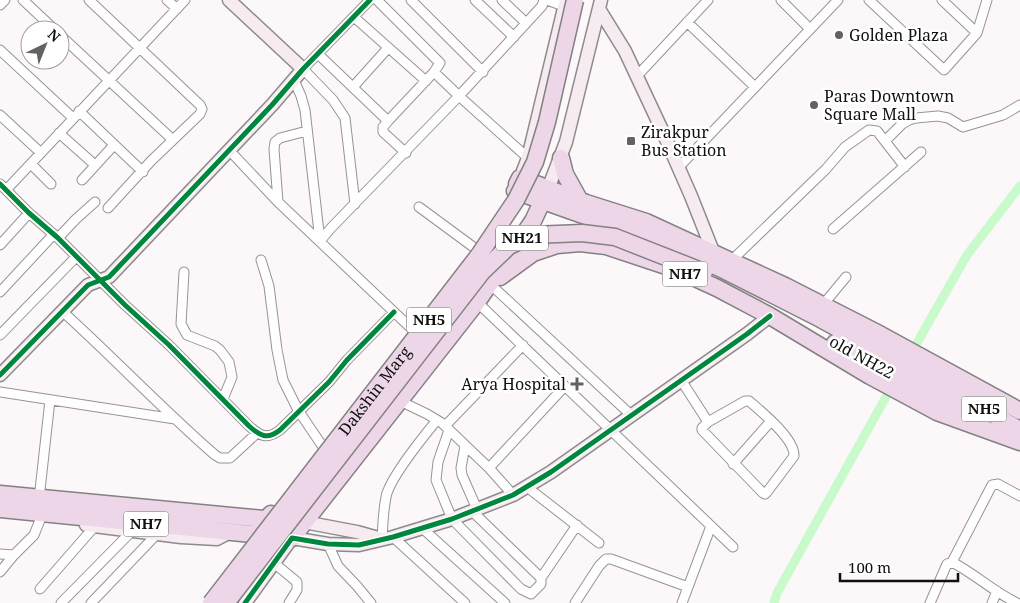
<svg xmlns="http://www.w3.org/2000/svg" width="1020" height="603" font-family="'Noto Serif',serif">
<rect width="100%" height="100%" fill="#fcf7f9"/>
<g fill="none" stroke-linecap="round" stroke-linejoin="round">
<path stroke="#c9facc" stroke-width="9" d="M910,355L967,255L1020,186
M774,603L777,593L892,386"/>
<g stroke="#969495" stroke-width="11">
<path id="street" d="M23,0L55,30
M89,0L200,105L202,109L200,114L151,161L108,208
M167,0L177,9
M377,0L440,63L434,72L388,121
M411,0L483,72
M475,0L514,37
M502,0L526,23
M547,0L558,4L562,0
M781,0L810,29
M869,0L944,70L977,33L987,0
M942,0L977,33
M0,5L5,0
M354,17L426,81
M687,22L755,87
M60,35L173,140
M0,50L73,118
M318,54L388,121L383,127V132L406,153
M434,72L459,96L542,6L544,0
M637,76L708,0
M294,80L301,96L305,110L320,241
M353,87L388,48
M79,111L143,172
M0,115L41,153
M59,133L95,165
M885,141L902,124L909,120L916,118L938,116L948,118L963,127L1003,115L1020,105
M229,150L278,202L413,330
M31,164L51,184
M678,168L838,0
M82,180L114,145
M0,184L29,213L58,238L125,305L169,345L249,426C260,436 267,440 280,430L329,382L347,360L394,312
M6,190L185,0
M278,202L274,149L275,142L280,138L307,131
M355,204L345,118L333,100L303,69L370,0
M419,207L476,249
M833,229L921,152
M58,238L76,219L95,202
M320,241L331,228L459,96L528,158
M0,245L29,213
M261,260L269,286L277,350L283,380L298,410L323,447
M730,262L826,169L845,147L869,130L877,131L905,167
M184,272L181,324L187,335L215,346L220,350L229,362L232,377L223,399
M490,284L631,415
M0,292L53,235
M477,302L733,547
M822,306L846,277
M62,311C114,358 162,409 215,455L220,458H230L257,433
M0,335L76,257
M681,380L708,422L702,428V430L763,493L765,494L767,492L794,456C795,439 762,412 749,401H745L708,422
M0,392L175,419
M400,401L427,414L442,423L489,468L513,495
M445,426L523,345
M449,430L438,462L436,480L452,519L521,589L531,594L541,584V578L473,512
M465,446L461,468L462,475L477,509
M733,464L770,422
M489,468L565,386
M527,487L599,543
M40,490L50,400
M422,528L505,603
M393,537L465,603
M382,539C383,524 383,508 387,493C394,473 423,437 437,420
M328,544L338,566L357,586L371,603
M0,554L14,555L34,535L40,520
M952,562L992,485L998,484L1020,496
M274,563L297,582V590L289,603
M0,572L14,555
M541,578L577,525
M40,589L95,526
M61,603L132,531
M91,603L157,534
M575,603L599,566L606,559H611L688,587
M682,603L711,526
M930,603L947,564L952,562C975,574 994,592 1017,603
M992,603L997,591"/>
</g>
<g stroke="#8d8b8c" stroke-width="15">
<path id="secondary" d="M599,9L625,51L662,130L691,196L714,254
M523,171L528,158L566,0
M548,189L566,142L601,0
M0,375L88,285L109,277L272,105L303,69L229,0
M304,522L357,532L382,539
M86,525L181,537L217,539L230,532
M245,603L292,538L328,544L359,545L393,537L452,519L513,495L551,472L747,334L770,316"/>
</g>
<g stroke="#848182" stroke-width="19">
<path id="highway" d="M561,158L565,174L580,201
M517,184L520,178L586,203L646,222L785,286L881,335L1020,411
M515,191L645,237L720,268L815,316L961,396L1020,430
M500,277L533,253L557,245L580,243L606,246L678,270L717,288L770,316L870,376L937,412L1020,442
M835,343L968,414
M0,494L274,520
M0,509L292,538L477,302L533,221L548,189
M254,534L271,514"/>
</g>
<use href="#street" stroke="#fffefe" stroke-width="9"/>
<use href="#secondary" stroke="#f6ebf0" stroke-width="12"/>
<use href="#highway" stroke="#ecd6e8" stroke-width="16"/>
<g stroke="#848182" stroke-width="19" stroke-linecap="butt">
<g id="highway-bridge">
<path id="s1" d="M211,603L479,255L516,200L535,162L547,122L575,0"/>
<path d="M226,603L482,272L509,246L533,235L582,233L615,237L704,272"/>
</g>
</g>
<use href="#highway-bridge" stroke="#ecd6e8" stroke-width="16"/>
<g stroke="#fff" stroke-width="8">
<path id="cycleway" d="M0,184L29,213L58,238L125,305L169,345L249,426C260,436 267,440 280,430L329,382L347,360L394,312
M0,375L88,285L109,277L272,105L303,69L370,0
M245,603L292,538L328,544L359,545L393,537L452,519L513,495L551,472L747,334L770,316"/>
</g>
<use href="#cycleway" stroke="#00873e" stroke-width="5"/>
</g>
<g fill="#636162" stroke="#fff" stroke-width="2">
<circle cx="839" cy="35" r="5"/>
<circle cx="814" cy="105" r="5"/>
<rect x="626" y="136" width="10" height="10" rx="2.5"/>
<path d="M574.5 376.5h5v5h5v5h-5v5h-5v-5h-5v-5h5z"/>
</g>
<g text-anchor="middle" stroke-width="5" stroke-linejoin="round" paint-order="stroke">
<g fill="#fff" stroke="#585858" stroke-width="1">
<rect x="496" y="225.5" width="52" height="25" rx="4"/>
<rect x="662.5" y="261.5" width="45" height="25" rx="4"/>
<rect x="406.5" y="307.5" width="45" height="25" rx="4"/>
<rect x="961.5" y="396.5" width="45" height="25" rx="4"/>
<rect x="123.5" y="511.5" width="45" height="25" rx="4"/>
</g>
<g font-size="15" font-weight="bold" fill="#101010">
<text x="522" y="243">NH21</text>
<text x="685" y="279">NH7</text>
<text x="429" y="325">NH5</text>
<text x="984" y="414">NH5</text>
<text x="146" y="529">NH7</text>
</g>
<g font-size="16" fill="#101010" stroke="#fff" text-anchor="start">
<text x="849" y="41">Golden Plaza</text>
<text x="824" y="102">Paras Downtown<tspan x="824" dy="18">Square Mall</tspan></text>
<text x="641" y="138">Zirakpur<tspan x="641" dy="18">Bus Station</tspan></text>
<text x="566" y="390" text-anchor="end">Arya Hospital</text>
</g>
<g font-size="16" fill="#101010" stroke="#fff">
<text transform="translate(862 357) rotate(29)" y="6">old NH22</text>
<text dy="6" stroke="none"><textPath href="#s1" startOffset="268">Dakshin Marg</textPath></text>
</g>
</g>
<g transform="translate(45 45) rotate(43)"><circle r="24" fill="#ffffff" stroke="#9f9f9f"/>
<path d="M0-4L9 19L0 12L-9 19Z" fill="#636162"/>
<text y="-8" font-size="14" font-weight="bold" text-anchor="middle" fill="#101010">N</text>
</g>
<path d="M840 573v8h118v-8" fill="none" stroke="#101010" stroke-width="2.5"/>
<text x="848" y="573" font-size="15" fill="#101010" stroke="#ffffff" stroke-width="4" paint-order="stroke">100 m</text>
</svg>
